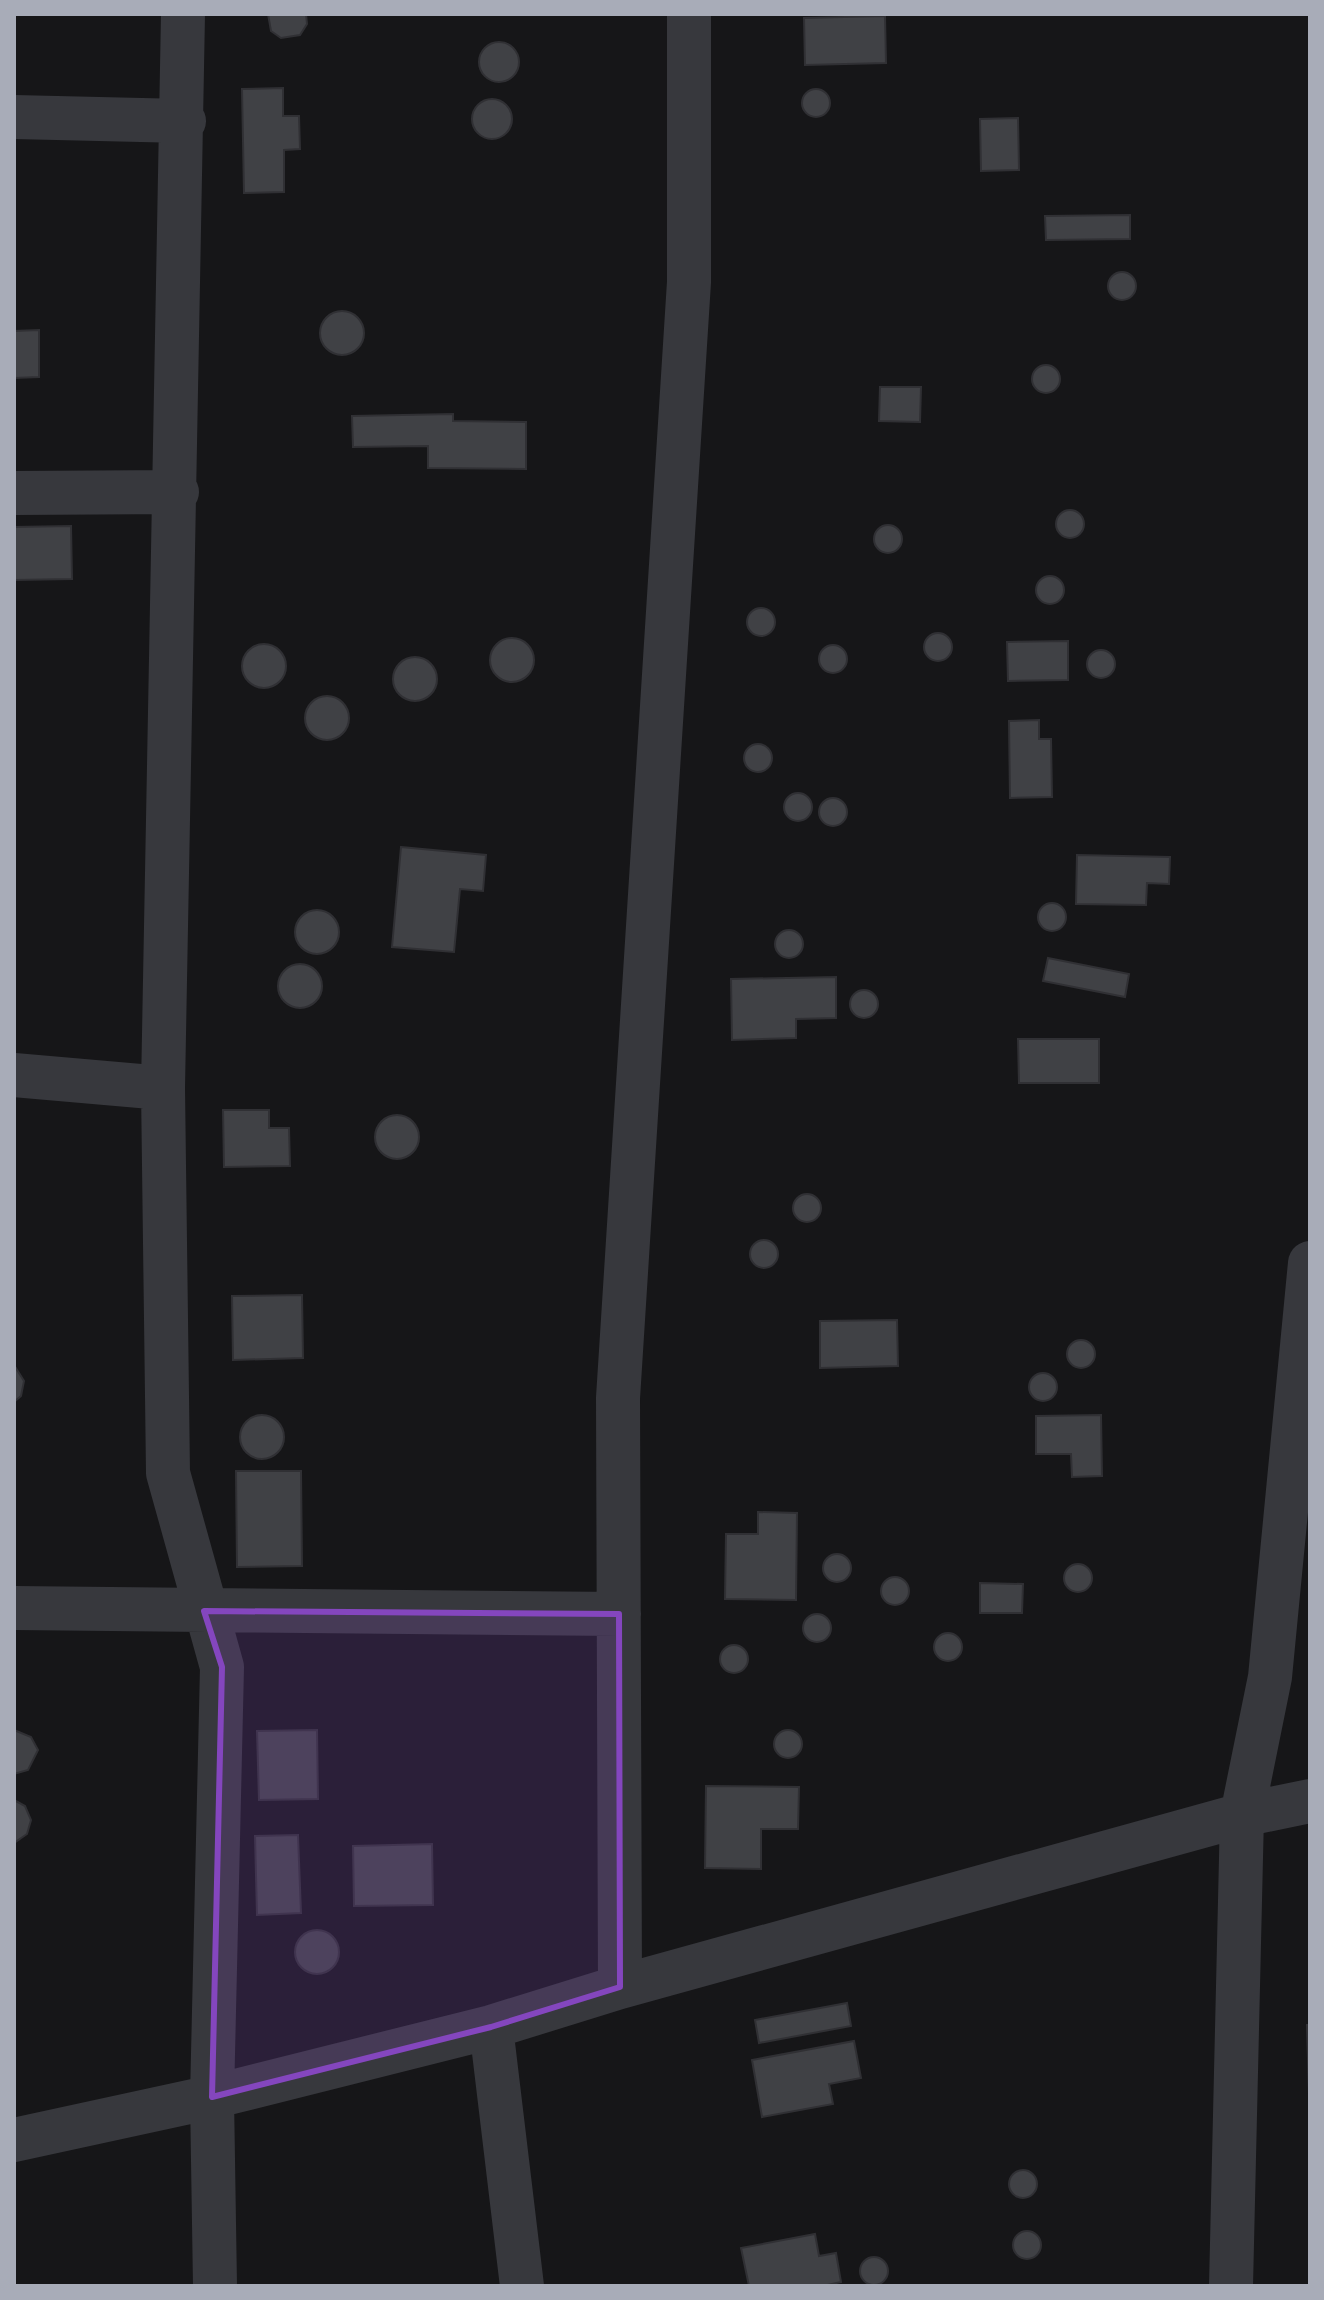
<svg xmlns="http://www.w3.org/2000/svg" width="1324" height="2300" font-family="Cabin,sans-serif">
<rect width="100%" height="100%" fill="#161618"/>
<path fill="#404145" stroke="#303034" stroke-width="2" d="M268,14H306L307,24L300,35L281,38L271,31Z
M885,16L886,63L805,65L804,18Z
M479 62a20 20 0 1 1 40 0a20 20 0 1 1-40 0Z
M283,88V116H299L300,149L284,150V192L244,193L242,89Z
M802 103a14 14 0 1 1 28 0a14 14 0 1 1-28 0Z
M472 119a20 20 0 1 1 40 0a20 20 0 1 1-40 0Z
M1018,118L1019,170L981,171L980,119Z
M1130,215V239L1046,240L1045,216Z
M1108 286a14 14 0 1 1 28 0a14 14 0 1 1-28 0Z
M320 333a22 22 0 1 1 44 0a22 22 0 1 1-44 0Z
M39,330V377L14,378V331Z
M1032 379a14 14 0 1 1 28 0a14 14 0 1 1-28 0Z
M880,387H921L920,422L879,421Z
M453,414V421L526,422V469L428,468V446L353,447L352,416Z
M1056 524a14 14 0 1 1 28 0a14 14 0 1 1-28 0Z
M874 539a14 14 0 1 1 28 0a14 14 0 1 1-28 0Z
M71,526L72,579L14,580V527Z
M1036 590a14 14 0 1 1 28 0a14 14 0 1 1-28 0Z
M747 622a14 14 0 1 1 28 0a14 14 0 1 1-28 0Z
M924 647a14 14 0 1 1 28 0a14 14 0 1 1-28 0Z
M490 660a22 22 0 1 1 44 0a22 22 0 1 1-44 0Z
M1068,641V680L1008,681L1007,642Z
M242 666a22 22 0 1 1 44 0a22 22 0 1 1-44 0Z
M819 659a14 14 0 1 1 28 0a14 14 0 1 1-28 0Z
M1087 664a14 14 0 1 1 28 0a14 14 0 1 1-28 0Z
M393 679a22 22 0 1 1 44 0a22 22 0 1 1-44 0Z
M305 718a22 22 0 1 1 44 0a22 22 0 1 1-44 0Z
M1039,720V739H1051L1052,797L1010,798L1009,721Z
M744 758a14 14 0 1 1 28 0a14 14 0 1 1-28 0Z
M784 807a14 14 0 1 1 28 0a14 14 0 1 1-28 0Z
M819 812a14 14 0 1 1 28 0a14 14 0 1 1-28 0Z
M401,847L486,855L483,891L460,889L454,952L392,947Z
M1077,855L1170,857L1169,884L1147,883L1146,905L1076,904Z
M1038 917a14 14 0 1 1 28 0a14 14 0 1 1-28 0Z
M295 932a22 22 0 1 1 44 0a22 22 0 1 1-44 0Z
M775 944a14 14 0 1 1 28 0a14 14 0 1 1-28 0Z
M1048,958L1129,974L1125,997L1043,981Z
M278 986a22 22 0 1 1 44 0a22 22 0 1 1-44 0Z
M836,977V1018L796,1019V1038L732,1040L731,979Z
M850 1004a14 14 0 1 1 28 0a14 14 0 1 1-28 0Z
M1018,1039H1099V1083H1019Z
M223,1110H269V1128H289L290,1166L224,1167Z
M375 1137a22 22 0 1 1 44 0a22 22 0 1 1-44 0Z
M793 1208a14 14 0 1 1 28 0a14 14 0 1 1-28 0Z
M750 1254a14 14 0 1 1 28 0a14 14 0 1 1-28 0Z
M302,1295L303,1358L233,1360L232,1296Z
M897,1320L898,1366L820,1368V1321Z
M1067 1354a14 14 0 1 1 28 0a14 14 0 1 1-28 0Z
M14,1365L24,1381L21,1396L14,1402Z
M1029 1387a14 14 0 1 1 28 0a14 14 0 1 1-28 0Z
M240 1437a22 22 0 1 1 44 0a22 22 0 1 1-44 0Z
M1101,1415L1102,1476L1072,1477L1071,1454H1036V1416Z
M236,1471H301L302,1566L237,1567Z
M758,1512L797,1513L796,1600L725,1599L726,1534H758Z
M823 1568a14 14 0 1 1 28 0a14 14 0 1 1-28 0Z
M1064 1578a14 14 0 1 1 28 0a14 14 0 1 1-28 0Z
M881 1591a14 14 0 1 1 28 0a14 14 0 1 1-28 0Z
M980,1583L1023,1584L1022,1613H980Z
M803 1628a14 14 0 1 1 28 0a14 14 0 1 1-28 0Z
M934 1647a14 14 0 1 1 28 0a14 14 0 1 1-28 0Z
M720 1659a14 14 0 1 1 28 0a14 14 0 1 1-28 0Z
M14,1730L31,1737L38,1750L28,1770L14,1774Z
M317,1730L318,1799L259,1800L257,1731Z
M774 1744a14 14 0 1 1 28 0a14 14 0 1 1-28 0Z
M706,1786L799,1787L798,1829H761V1869L705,1868Z
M14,1800L25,1806L31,1820L27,1834L14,1843Z
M298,1835L301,1913L257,1915L255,1836Z
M432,1844L433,1905L354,1906L353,1846Z
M295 1952a22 22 0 1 1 44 0a22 22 0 1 1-44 0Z
M847,2003L851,2026L759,2043L755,2020Z
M1307,2025H1310V2094H1309Z
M854,2041L861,2078L829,2084L833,2104L762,2117L752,2060Z
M1009 2184a14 14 0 1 1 28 0a14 14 0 1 1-28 0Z
M1013 2245a14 14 0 1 1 28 0a14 14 0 1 1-28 0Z
M815,2234L819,2256L836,2253L841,2282L823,2286H749L741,2248Z
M860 2271a14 14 0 1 1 28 0a14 14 0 1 1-28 0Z"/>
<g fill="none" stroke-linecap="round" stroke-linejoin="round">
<path stroke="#37383d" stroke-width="44" d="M183,14L163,1088L168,1473L222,1667L212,2097L215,2286
M14,117L184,121
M14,493L177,492
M14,1075L163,1088
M14,1608L619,1614
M620,1987L618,1398L689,282V14
M491,2027L522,2286
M14,2140L212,2097L491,2027L620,1987L1242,1815L1310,1801
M1231,2286L1242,1815L1270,1677L1310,1263"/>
</g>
<path fill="#8446be" fill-opacity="0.2" stroke="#8446be" stroke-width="6" stroke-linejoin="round" d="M204,1611L619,1614L620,1987L491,2027L212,2097L222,1667Z"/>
<rect width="1324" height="2300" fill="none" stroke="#a8acb8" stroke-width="32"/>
</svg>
